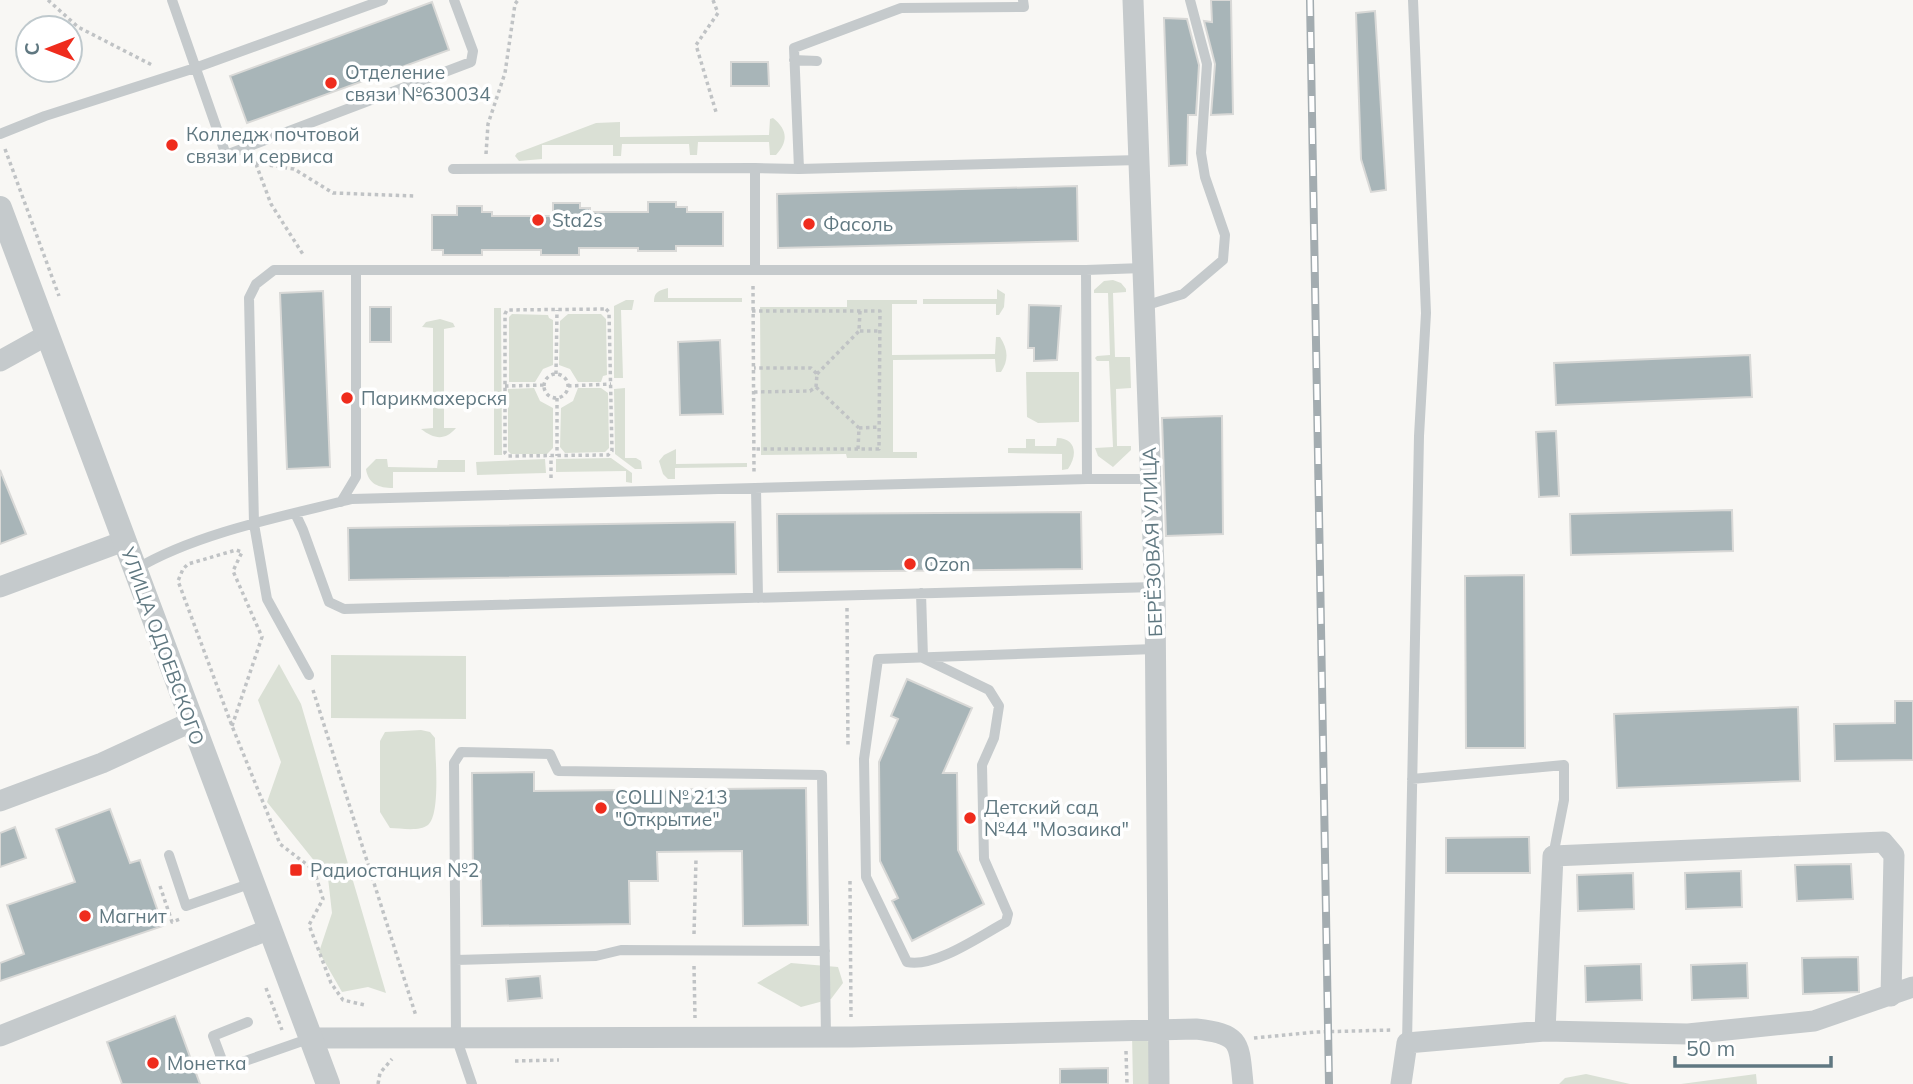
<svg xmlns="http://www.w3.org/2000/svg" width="1913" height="1084" font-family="Mulish,sans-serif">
<rect width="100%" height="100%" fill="#f8f7f4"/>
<path fill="#dae0d5" d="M773,118C787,129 789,141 776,155H770L769,142H698L697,155H690L689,144H622L621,156H613V145H542V159L519,161L515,156L517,153L596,123L620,122V137L769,135L770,119Z
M1113,280L1121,283L1126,289V292L1113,293L1115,357H1130L1131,388L1116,389L1117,446H1131V450L1113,467L1098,456L1095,448L1113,447L1109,361H1097L1095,358L1097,356L1110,355L1108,293H1094V290L1104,281Z
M668,288V298H742V302H654C654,292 658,291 668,288Z
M997,289L1005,294L1004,307L999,315H996V304H923V299H997Z
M626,300H634L632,310H621L623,378H614V306Z
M847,300H917V304H892V355L995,354L996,337H1000C1008,349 1009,360 1001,372H996L995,359L893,360V452H917V458H847L846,454L761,455L760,307H847Z
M494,308H501L502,455H494Z
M512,314L548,315L549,318L553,320V365L543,369L535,382H509V317Z
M568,314H601L606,319L607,375L603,376L601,382H578L570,369L559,365L560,321Z
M440,319L453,323L455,327L444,329V428H456C445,441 434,439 421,429L433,428V328L422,327L426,322Z
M1026,372H1079V422L1038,423L1027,417Z
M534,388L540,401L553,408V448L547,454H511L508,451V389Z
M578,388H601L608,393L609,448L605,452L565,453L560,447L561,408L573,401Z
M625,388V458H636L641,461L642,469H635L615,454L614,389Z
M1057,438C1076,438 1078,455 1068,469L1062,470V454L1008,453V448H1026V439H1035V446H1056Z
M676,449V464L747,463V467L675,468V479H668L663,474L659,461L664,455Z
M611,458L632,473V483L626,482V471L556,472V459Z
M376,459H387L388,467L437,468L438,460H465V472H393V488C379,488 368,484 366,469Z
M545,459L546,473L477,475L476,462Z
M331,655L466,656V719L331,718Z
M279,664L301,704L386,993L368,987L342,992L319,952L332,913L328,878L267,802L281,762L258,700Z
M421,730L430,732L435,738C435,756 441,814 428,825C419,832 400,828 390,828L380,812V741L385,732Z
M791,963L838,967L843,983L831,999L801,1007L757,983Z
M1132,1034L1156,1045L1155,1084H1133Z
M1586,1074L1630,1084H1559L1565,1078Z
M1756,1074L1757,1084H1681Z"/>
<path fill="#a8b5b8" stroke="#d9d9d7" stroke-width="2" d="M1211,0H1231L1233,114L1211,115L1215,64L1204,21L1212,22Z
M432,2L449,50L247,123L230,76Z
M1375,11L1386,190L1371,192L1361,159L1356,13Z
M1164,18L1187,19L1199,65L1196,115H1188L1187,165L1169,166Z
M731,62H768L769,86H731Z
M1077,186L1078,241L778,248L777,194Z
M648,202H676V207H687V212H723V246H676V251H638V248H579V255H541V250H482V255H443V250H432V215H457V206H482V212H492V216H553V203H580V208H590V212H648Z
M323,291L330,467L287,469L280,293Z
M1029,305L1061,306L1057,360L1034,361V348H1028Z
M370,307H391V342H370Z
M720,340L723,414L680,415L678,342Z
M1750,355L1752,397L1556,405L1554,363Z
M1222,416L1223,534L1166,536L1162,418Z
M1556,431L1559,496L1539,497L1536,432Z
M0,470L26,534L0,544Z
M1732,510L1733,551L1571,555L1570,514Z
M1081,512L1082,569L778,572L777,514Z
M735,522L736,574L349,580L348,528Z
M1524,575L1525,748H1466L1465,576Z
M907,679L972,708L943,773H957L958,850L984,904L912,941L892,901L898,898L880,861L879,762L898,719L891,716Z
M1895,701H1913V760L1835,761L1834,724L1895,723Z
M1798,707L1800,781L1617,788L1614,714Z
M534,772V791L806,788L808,925L743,926L742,851L657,852L658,881H629L630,924L482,926L481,875H473L472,773Z
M110,809L130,863L140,860L163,926L0,981V963L24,954L7,905L75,882L56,829Z
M15,827L26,858L0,867V833Z
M1529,837L1530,873H1446V838Z
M1851,864L1853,899L1797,901L1795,865Z
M1741,871L1742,907L1686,909L1685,873Z
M1633,873L1634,909L1578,911L1577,875Z
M1858,957L1859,992L1803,994L1802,958Z
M1747,963L1748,998L1692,1000L1691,965Z
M1641,964L1642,1000L1586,1002L1585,966Z
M540,976L542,998L508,1001L506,979Z
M175,1016L200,1084H122L107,1042Z
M1108,1068V1084H1060V1069Z"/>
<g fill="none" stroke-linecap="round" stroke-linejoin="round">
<path stroke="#c0c3c5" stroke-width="3.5" stroke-dasharray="3.5 3.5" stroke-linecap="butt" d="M48,0L78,27L152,65
M713,0L718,13L696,45L716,112
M5,149L59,296
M486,154L488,124L505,73L515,4L518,0
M256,163L294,169L333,193L416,196
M256,164L271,204L304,256
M753,286L754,474
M606,309L609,312L612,451L608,455L508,456L505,453V314L507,310Z
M752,311H880L879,449H755
M860,311L859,331H880
M556,374L557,310
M817,374L859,331
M544 386a12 12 0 1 1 24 0a12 12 0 1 1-24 0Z
M505,386L545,385
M568,386L611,384
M816,387L859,428
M754,392L810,391L816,387L817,374L811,368H754
M557,398V456
M858,449L859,428L879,427
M551,478V456
M847,608L848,748
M313,690L416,1016
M232,726L262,637L233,571L242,552L236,550L188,564L183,569L178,581L232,726L280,844L314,870L323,899L309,925L331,983L343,1000L365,1005
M850,881L851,1017
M160,886L172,922L180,919
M694,934L696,859
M694,966L695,1018
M266,988L282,1030
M1254,1038L1316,1032L1392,1030
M1126,1051L1127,1084
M515,1061L559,1060
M378,1084L380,1073L392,1059"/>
<path stroke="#c5cacc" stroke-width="10" d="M172,0L226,155L471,62L473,51L454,0
M794,60L817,61
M0,134L45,116L195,68L383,0
M755,168L799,169L1139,160
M453,169L755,168V270
M799,169L794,48L901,8L1024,7L1023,0
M1086,270L1143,268
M1144,306L1183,294L1223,260L1225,235L1205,177L1201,153L1207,64L1190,0
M1087,479H1150
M756,488L758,598
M341,502L356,477V270
M295,513L303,530L329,602L344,609L1155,587
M136,569C196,533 284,516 352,499L1087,479L1086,270H274L256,284L249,298L254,524L267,599L309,675
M921,593L923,658L989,690L999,706L994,738L982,765L984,859L1008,914L1006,922C980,936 935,968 907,962L866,877L864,759L878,659C970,656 1063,652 1156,649
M1412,779L1564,765V800L1553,856
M169,855L186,906L252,883
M456,960L596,956L621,950L825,951
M248,1022L213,1036L225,1068L311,1038
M1407,1043L1419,436L1426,313L1413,0
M472,1084L456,1037L454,763L461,752L550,754L558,771L822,775L826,1037"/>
<path stroke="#c5cacc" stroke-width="21" d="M1133,0L1155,595L1159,1084
M0,361L47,335
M0,587L124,541
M0,801L102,763L191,722
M1545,1031L1553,856L1883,842L1894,855L1891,996
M0,1036L270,929
M311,1038L852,1037L1196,1029C1241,1034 1239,1042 1243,1084
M1401,1084L1407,1043L1545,1031L1688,1034L1814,1021L1913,987"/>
<path stroke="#c5cacc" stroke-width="24" d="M0,208L328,1084"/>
<g stroke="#a3acb0" stroke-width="8">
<path id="rail" d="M1310,0L1329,1084"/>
</g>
<use href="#rail" stroke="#fff" stroke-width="5" stroke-dasharray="16" stroke-linecap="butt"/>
</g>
<g fill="#ef2c1d" stroke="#fff" stroke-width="2.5">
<circle cx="331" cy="83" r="7"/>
<circle cx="172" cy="145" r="7"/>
<circle cx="538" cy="220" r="7"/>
<circle cx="809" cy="224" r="7"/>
<circle cx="347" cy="398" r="7"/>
<circle cx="910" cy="564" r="7"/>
<circle cx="601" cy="808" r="7"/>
<circle cx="970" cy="818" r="7"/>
<rect x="289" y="863" width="14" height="14" rx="3.5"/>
<circle cx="85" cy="916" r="7"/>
<circle cx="153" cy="1063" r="7"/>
</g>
<g text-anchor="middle" stroke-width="7" stroke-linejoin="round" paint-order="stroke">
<g font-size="19" fill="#607881" stroke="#fff" text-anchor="start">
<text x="345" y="79">Отделение<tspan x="345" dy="22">связи №630034</tspan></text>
<text x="186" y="141">Колледж почтовой<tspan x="186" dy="22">связи и сервиса</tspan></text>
<text x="552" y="227">Sta2s</text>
<text x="823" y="231">Фасоль</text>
<text x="361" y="405">Парикмахерскя</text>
<text x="924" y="571">Ozon</text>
<text x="615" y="804">СОШ № 213<tspan x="615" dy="22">"Открытие"</tspan></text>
<text x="984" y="814">Детский сад<tspan x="984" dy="22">№44 "Мозаика"</tspan></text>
<text x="310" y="877">Радиостанция №2</text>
<text x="99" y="923">Магнит</text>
<text x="167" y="1070">Монетка</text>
</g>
<g font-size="19" fill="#607881" stroke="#fff">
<text transform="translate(1152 542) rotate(-92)" y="7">БЕРЁЗОВАЯ УЛИЦА</text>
<text transform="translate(163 646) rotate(70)" y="7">УЛИЦА ОДОЕВСКОГО</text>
</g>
</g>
<g transform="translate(49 49) rotate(270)"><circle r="33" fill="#ffffff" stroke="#bfc9cd" stroke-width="2"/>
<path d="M0-5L12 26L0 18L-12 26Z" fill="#ef2c1d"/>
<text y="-10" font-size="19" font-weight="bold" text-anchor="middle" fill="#607881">С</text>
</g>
<path d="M1675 1056v10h156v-10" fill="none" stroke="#607881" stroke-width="3.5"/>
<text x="1686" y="1056" font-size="21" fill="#607881" stroke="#ffffff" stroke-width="5" paint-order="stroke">50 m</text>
</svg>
